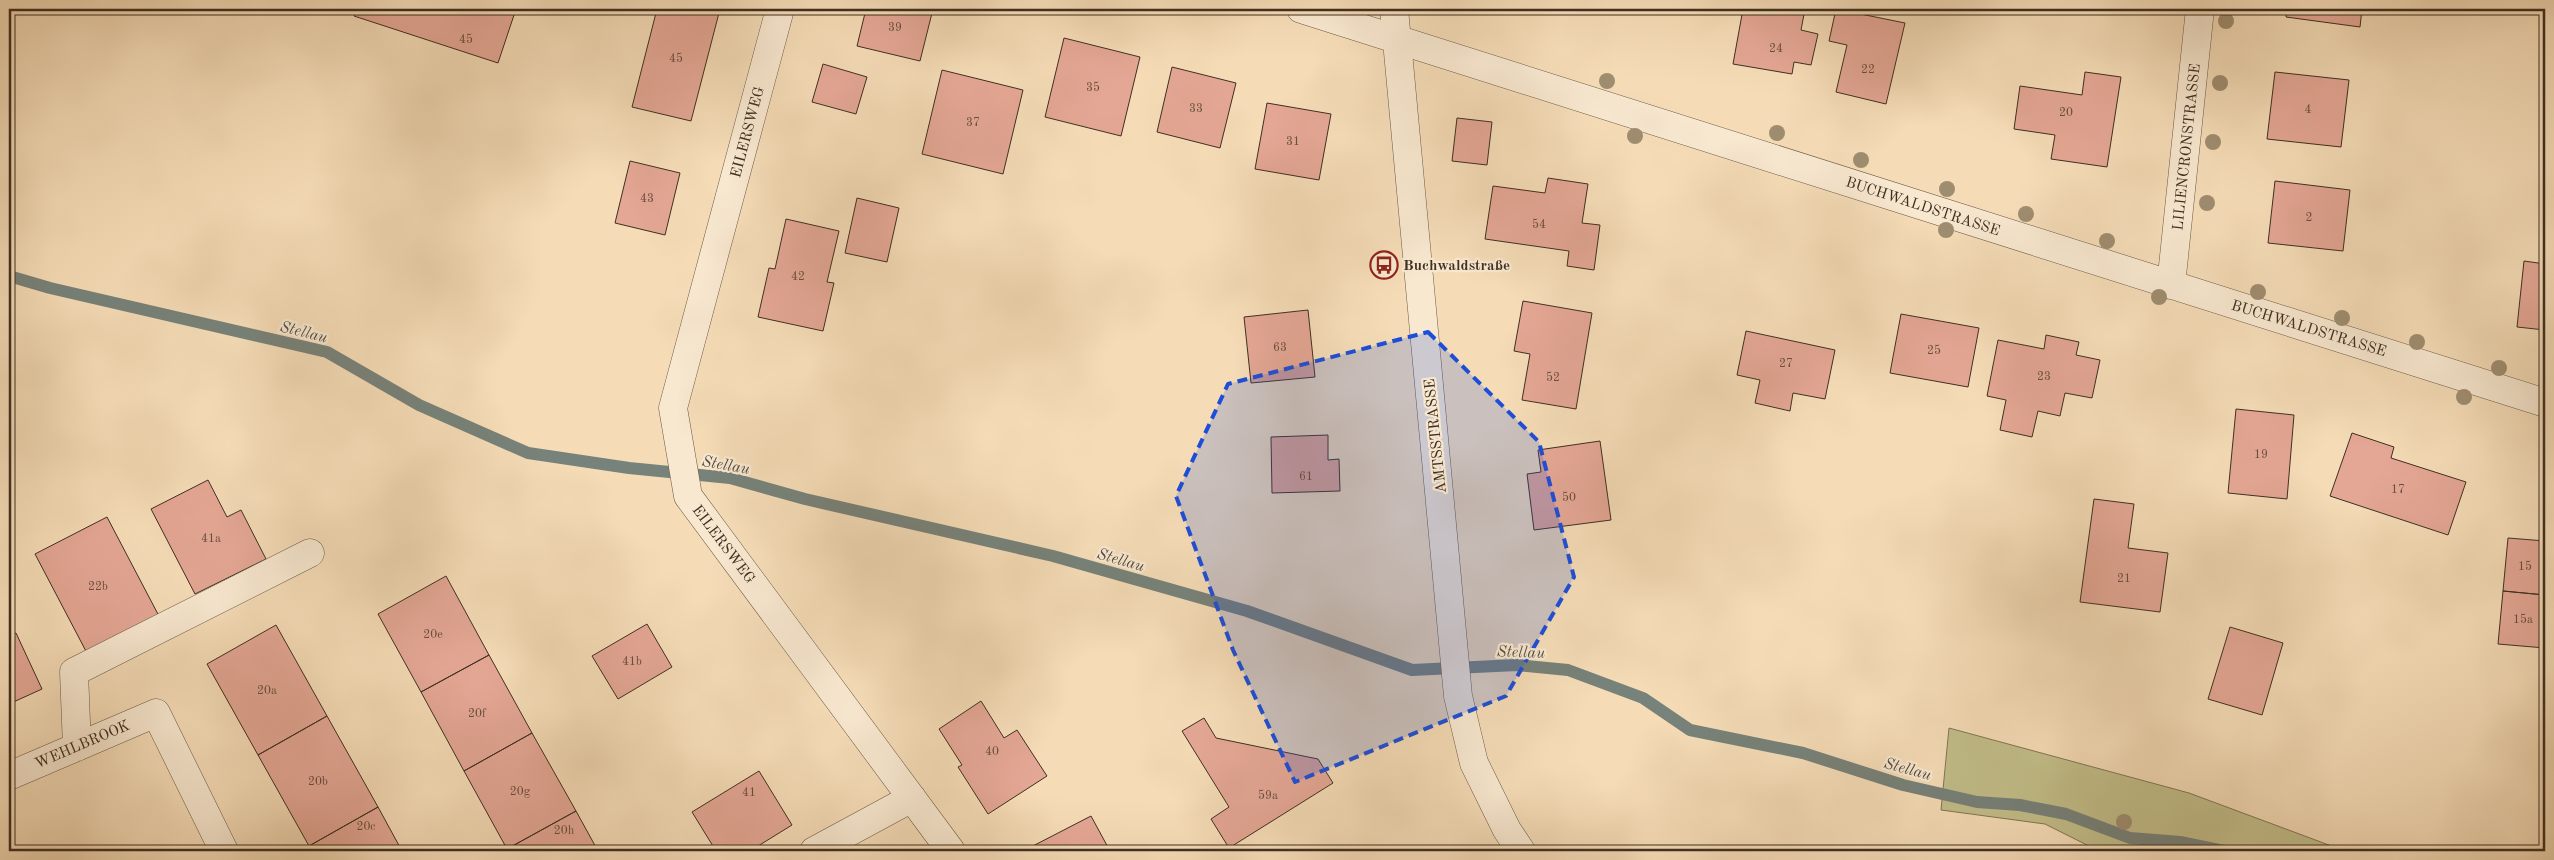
<svg xmlns="http://www.w3.org/2000/svg" width="2554" height="860" font-family="'Old Standard TT',serif">
<rect width="100%" height="100%" fill="#f5dcb7"/>
<filter id="stains"><feTurbulence type="fractalNoise" baseFrequency=".004" numOctaves="4"/><feColorMatrix values="0 0 0 0 .2 0 0 0 0 .09 0 0 0 0 .02 0 0 0 .5 -.17"/></filter>
<radialGradient id="worn" r=".72"><stop offset=".6" stop-color="#630" stop-opacity="0"/><stop offset="1" stop-color="#630" stop-opacity=".3"/></radialGradient>
<path fill="#c2be8a" stroke="#807656" d="M1949,728L2189,793L2345,851H2099L2045,824L1941,810Z"/>
<g fill="none" stroke-linecap="round" stroke-linejoin="round">
<path stroke="#77827a" stroke-width="12" d="M9,276L50,288L327,352L419,405L528,453L629,468L730,478L805,499L1053,556L1247,611L1412,670L1517,665L1568,670L1643,698L1690,730L1803,753L1903,785L1977,802L2020,805L2066,814L2130,838L2180,842L2224,851"/>
</g>
<path fill="#e4a795" stroke="#3f2f21" d="M357,9H516L498,63L354,16Z
M657,9H720L691,121L632,107Z
M866,9H933L920,61L857,46Z
M1743,9H1805L1801,30L1818,34L1811,65L1794,62L1792,74L1733,64Z
M1836,9L1905,23L1886,104L1836,92L1847,45L1829,41Z
M2287,9H2362L2360,27L2286,17Z
M1064,38L1140,57L1121,136L1045,117Z
M823,64L867,77L856,114L812,102Z
M1172,67L1236,83L1220,148L1157,132Z
M942,70L1023,90L1003,174L922,154Z
M2085,72L2121,77L2107,167L2051,159L2055,135L2014,129L2020,86L2082,95Z
M2275,72L2349,80L2341,147L2267,139Z
M1267,103L1331,114L1319,180L1255,169Z
M1457,118L1492,122L1487,165L1452,161Z
M630,161L680,173L665,235L615,223Z
M1548,178L1588,184L1582,223L1600,225L1594,270L1567,266L1569,251L1485,239L1493,186L1545,193Z
M2275,181L2350,190L2343,251L2268,243Z
M857,198L899,208L887,262L845,253Z
M786,219L839,231L827,282L834,283L823,331L758,317L769,268L775,269Z
M2524,261L2545,264V330L2517,327Z
M1523,301L1592,313L1576,409L1522,400L1530,354L1514,351Z
M1308,310L1315,377L1251,383L1244,317Z
M1901,314L1979,328L1968,387L1890,373Z
M1746,331L1835,350L1825,399L1793,393L1790,411L1755,403L1760,380L1737,375Z
M2046,335L2079,342L2076,355L2100,360L2092,398L2065,393L2060,416L2038,411L2032,437L2000,430L2006,400L1987,396L1998,340L2044,349Z
M2236,409L2294,415L2287,499L2228,493Z
M2352,433L2394,447L2391,458L2466,482L2448,535L2330,496Z
M1328,435V460L1339,459L1340,491L1272,493L1271,437Z
M1600,441L1611,520L1534,530L1527,474L1541,472L1538,450Z
M208,480L227,517L241,510L266,559L195,594L151,509Z
M2094,499L2134,504L2128,548L2168,553L2160,612L2080,602Z
M107,517L160,618L88,655L35,554Z
M2508,538L2545,541V595L2503,591Z
M446,576L489,655L421,692L378,614Z
M2503,591L2545,595V648L2498,644Z
M647,624L672,667L618,699L592,656Z
M276,625L327,716L258,755L207,664Z
M2230,627L2283,643L2262,715L2208,699Z
M16,633L42,689L9,704V636Z
M489,655L532,733L464,771L421,692Z
M981,701L1004,738L1017,730L1047,776L988,814L958,767L962,765L939,729Z
M327,716L378,807L309,846L258,755Z
M1204,718L1216,738L1318,759L1333,783L1229,848L1211,819L1229,807L1182,731Z
M532,733L576,811L507,849L464,771Z
M759,771L792,825L750,851H716L692,812Z
M378,807L402,851H312L309,846Z
M576,811L598,851H509L507,849Z
M1091,816L1110,851H1030L1029,848Z"/>
<g fill="none" stroke-linecap="round" stroke-linejoin="round">
<g stroke="#6c5a46" stroke-width="29">
<path id="minor" d="M780,9L673,408L688,496L951,851
M1301,9L2545,403
M1394,9L1458,696L1474,763L1507,830L1521,851
M2171,285L2200,9
M77,747L74,672L310,553
M9,776L156,713L224,851
M814,851L912,798"/>
</g>
<use href="#minor" stroke="#f8e8d0" stroke-width="28"/>
</g>
<g fill="#9f8d70">
<circle cx="2226" cy="21" r="8"/>
<circle cx="1607" cy="81" r="8"/>
<circle cx="2220" cy="83" r="8"/>
<circle cx="1777" cy="133" r="8"/>
<circle cx="1635" cy="136" r="8"/>
<circle cx="2213" cy="142" r="8"/>
<circle cx="1861" cy="160" r="8"/>
<circle cx="1947" cy="189" r="8"/>
<circle cx="2207" cy="203" r="8"/>
<circle cx="2026" cy="214" r="8"/>
<circle cx="1946" cy="230" r="8"/>
<circle cx="2107" cy="241" r="8"/>
<circle cx="2258" cy="292" r="8"/>
<circle cx="2159" cy="297" r="8"/>
<circle cx="2342" cy="318" r="8"/>
<circle cx="2417" cy="342" r="8"/>
<circle cx="2499" cy="368" r="8"/>
<circle cx="2464" cy="397" r="8"/>
<circle cx="2124" cy="822" r="8"/>
</g>
<path fill="#1d4ed8" fill-opacity="0.2" stroke="#1d4ed8" stroke-width="4" stroke-dasharray="10 6" stroke-linejoin="round" d="M1428,332L1539,442L1574,577L1506,696L1295,782L1233,650L1176,496L1228,384Z"/>
<defs>
<g id="bus-ring" transform="scale(1.4375)"><circle r="9.5" fill="#f8e8d0" stroke="#8f2418" stroke-width="1.5"/><path d="M-5-6H5V4H4V6H2V4H-2V6H-4V4H-5ZM-3.5-4V0h7V-4ZM-3.5 1.2v1.5H-2V1.2ZM2 1.2v1.5H3.5V1.2Z" fill="#8f2418"/></g>
</defs>
<g fill-rule="evenodd">
<use href="#bus-ring" x="1384" y="265"/>
</g>
<g text-anchor="middle" stroke-width="4.5" stroke-linejoin="round" paint-order="stroke">
<g font-size="12" fill="#684d3e">
<text x="895" y="31">39</text>
<text x="466" y="43">45</text>
<text x="1776" y="52">24</text>
<text x="676" y="62">45</text>
<text x="1868" y="73">22</text>
<text x="1093" y="91">35</text>
<text x="1196" y="112">33</text>
<text x="2308" y="113">4</text>
<text x="2066" y="116">20</text>
<text x="973" y="126">37</text>
<text x="1293" y="145">31</text>
<text x="647" y="202">43</text>
<text x="2309" y="221">2</text>
<text x="1539" y="228">54</text>
<text x="798" y="280">42</text>
<text x="1280" y="351">63</text>
<text x="1934" y="354">25</text>
<text x="1786" y="367">27</text>
<text x="2044" y="380">23</text>
<text x="1553" y="381">52</text>
<text x="2261" y="458">19</text>
<text x="1306" y="480">61</text>
<text x="2398" y="493">17</text>
<text x="1569" y="501">50</text>
<text x="211" y="542">41a</text>
<text x="2525" y="570">15</text>
<text x="2124" y="582">21</text>
<text x="98" y="590">22b</text>
<text x="2523" y="623">15a</text>
<text x="433" y="638">20e</text>
<text x="632" y="665">41b</text>
<text x="267" y="694">20a</text>
<text x="477" y="717">20f</text>
<text x="992" y="755">40</text>
<text x="318" y="785">20b</text>
<text x="520" y="795">20g</text>
<text x="749" y="796">41</text>
<text x="1268" y="799">59a</text>
<text x="366" y="830">20c</text>
<text x="564" y="834">20h</text>
</g>
<g font-size="15" fill="#3f2f21" stroke="#f8e8d0">
<text transform="translate(747 132) rotate(-75)" y="5">EILERSWEG</text>
<text transform="translate(2186 147) rotate(-84)" y="5">LILIENCRONSTRASSE</text>
<text transform="translate(1923 206) rotate(18)" y="5">BUCHWALDSTRASSE</text>
<text transform="translate(2309 328) rotate(17)" y="5">BUCHWALDSTRASSE</text>
<text transform="translate(1435 436) rotate(-96)" y="5">AMTSSTRASSE</text>
<text transform="translate(724 544) rotate(53)" y="5">EILERSWEG</text>
<text transform="translate(82 744) rotate(-23)" y="5">WEHLBROOK</text>
</g>
<g font-size="15" font-weight="bold" fill="#3f2f21" stroke="#f8e8d0" text-anchor="start">
<text x="1403" y="270">Buchwaldstraße</text>
</g>
<g font-size="16" font-style="italic" fill="#524b3f" stroke="#f8e8d0">
<text transform="translate(304 331) rotate(14)" y="6">Stellau</text>
<text transform="translate(726 464) rotate(10)" y="6">Stellau</text>
<text transform="translate(1121 559) rotate(16)" y="6">Stellau</text>
<text transform="translate(1521 651) rotate(2)" y="6">Stellau</text>
<text transform="translate(1908 768) rotate(15)" y="6">Stellau</text>
</g>
</g>
<rect width="2554" height="860" fill="none" stroke="#f5dcb7" stroke-width="30"/>
<rect x="10" y="10" width="2534" height="840" fill="none" stroke="#3f2f21" stroke-width="2.5"/>
<rect x="15" y="15" width="2524" height="830" fill="none" stroke="#3f2f21"/>
<rect width="100%" height="100%" filter="url(#stains)"/>
<rect width="100%" height="100%" fill="url(#worn)"/>
</svg>
